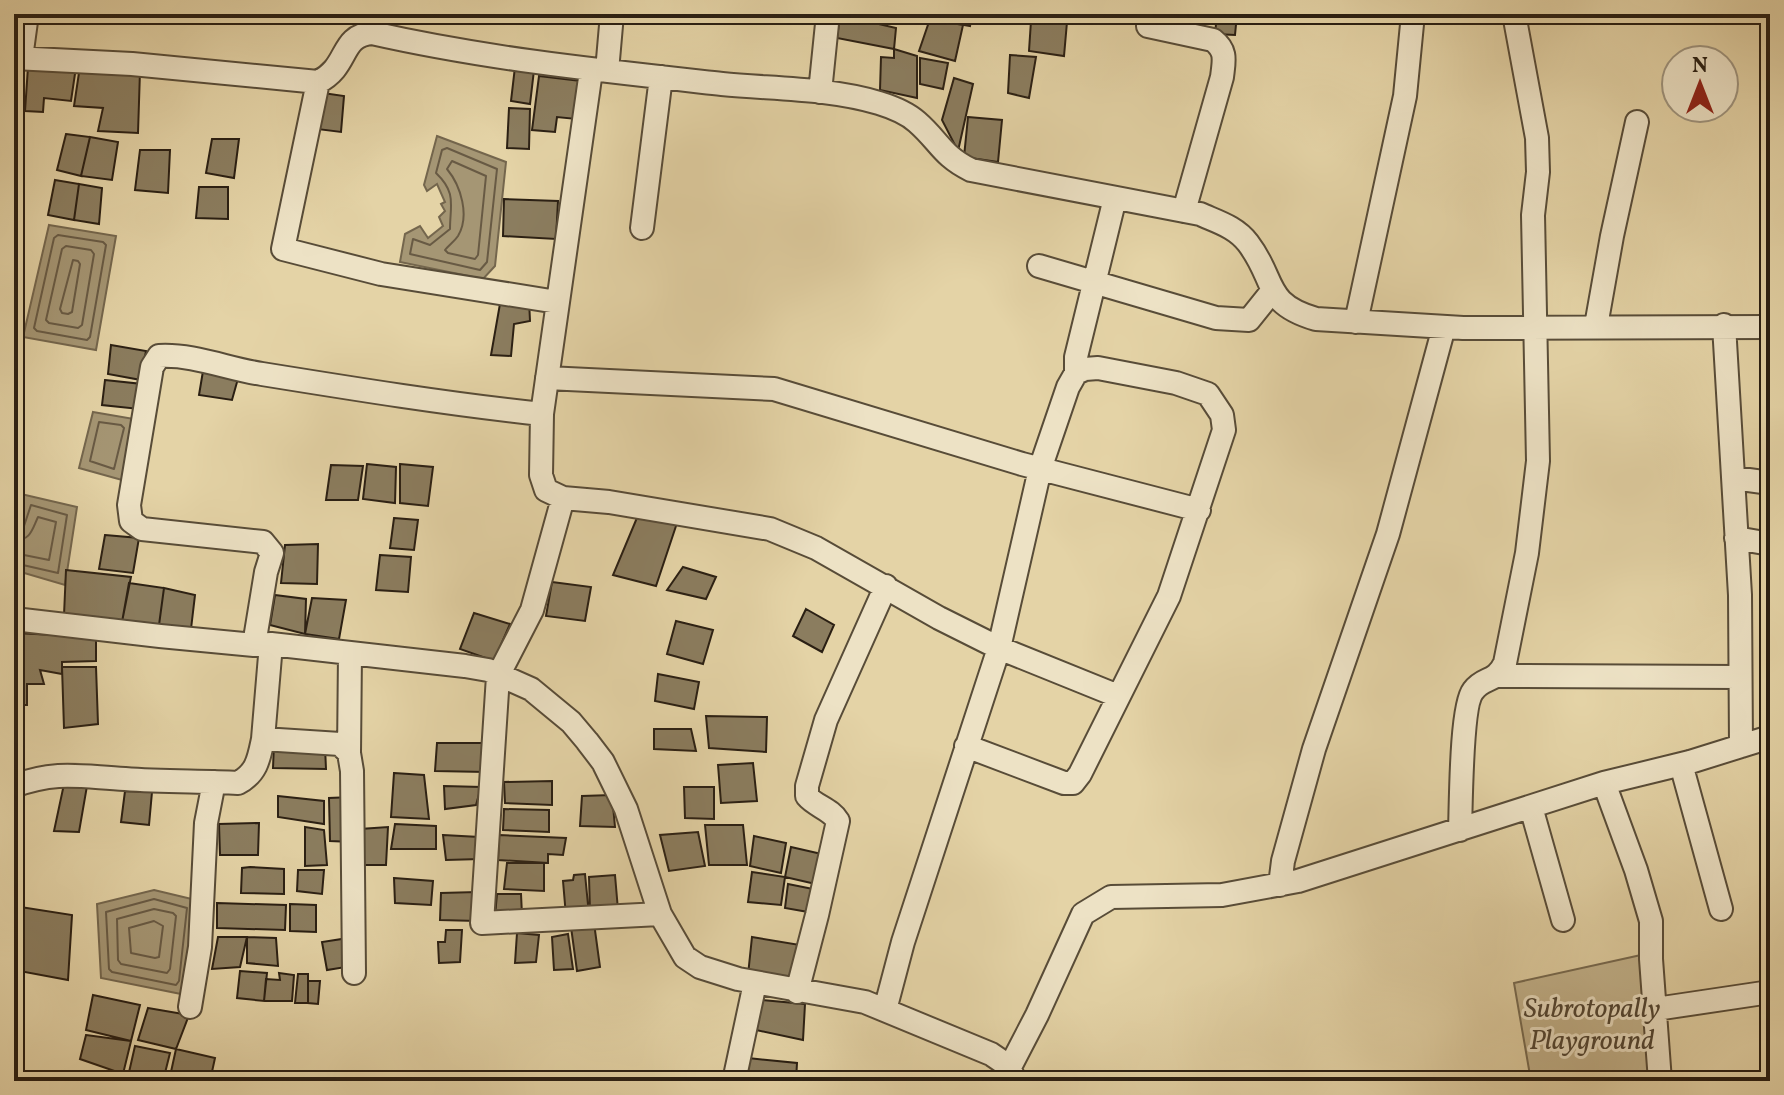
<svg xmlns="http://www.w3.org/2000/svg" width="1784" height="1095" font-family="Vollkorn,serif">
<rect width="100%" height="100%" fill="#e4d3a6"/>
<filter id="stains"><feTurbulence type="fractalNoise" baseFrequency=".0025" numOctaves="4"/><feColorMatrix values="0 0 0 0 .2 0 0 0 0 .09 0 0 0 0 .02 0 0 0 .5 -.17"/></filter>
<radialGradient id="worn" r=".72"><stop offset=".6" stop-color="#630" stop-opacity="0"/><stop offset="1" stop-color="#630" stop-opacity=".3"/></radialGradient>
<path fill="#c4b48d" stroke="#776a50" stroke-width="2" d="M1641,955L1658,1081H1531L1514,983Z"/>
<path fill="#a59674" stroke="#74664d" stroke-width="2" d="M437,136L506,162L495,266L483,279L400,262L405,234L420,226L428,238L443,226L439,217L445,211L441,204L445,202L437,184L427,191L424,185Z
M49,225L116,236L96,350L23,337Z
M93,412L134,419L122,480L79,468Z
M21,494L77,507L65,585L14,570Z
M154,890L196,900L186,995L101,978L97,904Z"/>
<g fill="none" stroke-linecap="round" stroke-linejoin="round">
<path stroke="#685a44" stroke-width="2" d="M447,148L497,169L487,262L480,270L410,254L413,239L430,245L450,229C450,205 457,193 436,173L442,150Z
M452,161L486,176L478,255L475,259L448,253L445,250C449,245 454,242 458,236C470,216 461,186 447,169Z
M58,235L103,242L106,245L90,337L87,340L37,331L34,328L54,238Z
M66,246L91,250L94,254L82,325L78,328L49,323L46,320L62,249Z
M73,260L78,261L80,264L72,312L68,314L62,313L60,309Z
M99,422L121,425L124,428L114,469L90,461Z
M14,531L24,526L31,505L67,515L58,573L14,563
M14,541C31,540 32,530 38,517L56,522L49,560L14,553
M154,899L187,908L179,981L176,985L112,972L109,969L106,912Z
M154,909L173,913L176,916L170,969L167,973L121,964L118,960L117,919Z
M154,921L163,926L159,957L155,958L131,953L129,928Z"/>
</g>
<path fill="#8b7d5f" stroke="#2a1f13" stroke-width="2" d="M919,14H972L970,26L919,17Z
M1217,14H1237L1235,35L1215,34Z
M840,15L896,28L894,49L837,38Z
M930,19L963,25L955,61L919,51Z
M1031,21L1067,22L1064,56L1029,51Z
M894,49L917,56V98L880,90L881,57L894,58Z
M1010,55L1036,57L1029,98L1008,93Z
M920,58L948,63L943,89L920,84Z
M21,65L25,111H14V66Z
M80,66L140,71L138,133L98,131L103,108L74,106Z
M28,67H76L71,101L44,98L43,112L25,111Z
M515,67L534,70L530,104L511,101Z
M539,76L581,81L576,119L557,117L555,132L532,130Z
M954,78L973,84L958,151L942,120Z
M323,93L344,96L341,132L317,129Z
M509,108L530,109L529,149L507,148Z
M968,117L1002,120L998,162L964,157Z
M14,118L18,155L14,154Z
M66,134L90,137L81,176L57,170Z
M90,137L118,142L112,180L81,176Z
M212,139H239L234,178L206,173Z
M140,150H170L168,193L135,190Z
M55,180L79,184L74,220L48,215Z
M79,184L102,188L99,224L74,220Z
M199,187H228V219L196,218Z
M504,199L558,201L556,239L503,236Z
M501,298L529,300L530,321L514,324L511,356L491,355Z
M111,345L146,351L141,380L108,374Z
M204,365L239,375L232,400L199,395Z
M105,380L142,384L139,409L102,405Z
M367,464L396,467L395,503L363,499Z
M400,464L433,467L428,506L400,503Z
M331,465L363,466L358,500H326Z
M639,513L677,523L656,586L613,575Z
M394,518L418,520L414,550L390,548Z
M105,535L139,538L133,573L99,569Z
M318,544L317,584L281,583L285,545Z
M380,555L411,557L408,592L376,590Z
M683,567L716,577L706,599L667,590Z
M66,570L131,577L122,622L64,615Z
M552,582L591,587L585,621L546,616Z
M129,583L164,588L159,625L122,622Z
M164,588L195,595L191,629L159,625Z
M275,595L306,599L305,634L270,625Z
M312,598L346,600L339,639L305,634Z
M806,609L834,625L822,652L793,636Z
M474,613L510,624L494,661L460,649Z
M676,621L713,630L703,664L667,654Z
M14,633L96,637V661L62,662V674L40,670L44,684H27V705H14Z
M62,667H96L98,724L64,728Z
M658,674L699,682L694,709L655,701Z
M706,716L767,717L766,752L709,748Z
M654,729H691L696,751L654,749Z
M437,743H487L486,772L435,771Z
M274,744L325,747L326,769L273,768Z
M753,763L757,801L721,803L718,765Z
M394,773L424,775L429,819L391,817Z
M552,781V805L505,803L504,782Z
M64,784L87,786L79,832L54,831Z
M444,786L481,787L476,805L445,809Z
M684,787H714V819L685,818Z
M125,791L152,792L149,825L121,822Z
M612,795L615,827L580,826L582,796Z
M278,796L324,801V824L278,817Z
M352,797V842L330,841L329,798Z
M504,809L549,810V832L503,830Z
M259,823L258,855H220L219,824Z
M395,824L436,826V849H391Z
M705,825H743L747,865H709Z
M305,827L324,830L327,865L305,866Z
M388,827L386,865H357L360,829Z
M698,832L705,866L669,871L660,835Z
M443,835L479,837L480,859L446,860Z
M499,835L566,838L563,855L548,854V863L498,860Z
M754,836L786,843L781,873L750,866Z
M791,847L826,855L820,885L785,877Z
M507,863H544V891L504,889Z
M250,867L284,869V894L241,893L242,868Z
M298,870H324L322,894L297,891Z
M752,872L785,877L781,905L748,902Z
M585,874L589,915L566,916L563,881L573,880L574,875Z
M615,875L618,910H590L589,877Z
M394,878L433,881L431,905L395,903Z
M788,884L818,890L814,913L785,908Z
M477,892V921L440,920L441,893Z
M497,894H521L522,915L495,916Z
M217,903L286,905L285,930L217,928Z
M290,904L316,905V932L290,931Z
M14,906L72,915L68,980L14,970Z
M594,923L600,967L577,971L571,927Z
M446,930H462L460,962L439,963L438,942H445Z
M517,933L539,935L536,962L515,963Z
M568,934L573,969L554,970L552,937Z
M218,937H247L240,967L212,969Z
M247,937L276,938L278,966L247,963Z
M752,937L800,945L796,980L748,975Z
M342,939L346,967L327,970L322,942Z
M240,971L267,973L264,1001L237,998Z
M279,973L294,975L292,1001H264L266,979L280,980Z
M298,974H308V1003H295Z
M308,981H320L318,1004L308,1003Z
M93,995L140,1005L131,1041L86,1030Z
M761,1000L805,1004L803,1040L756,1030Z
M148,1008L189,1015L176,1049L138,1040Z
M86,1035L131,1041L123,1074L80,1059Z
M135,1046L170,1053L163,1081H127Z
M176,1049L215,1058L210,1081H169Z
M748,1058L797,1063L796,1081H747Z
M823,1073L853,1077L852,1081H822Z"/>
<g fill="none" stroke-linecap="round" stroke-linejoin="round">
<g stroke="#584c38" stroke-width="26">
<path id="minor" d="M1148,26L1213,40C1227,51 1224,60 1222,77L1184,211
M14,58L132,64L318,82C350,66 339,36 372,33C487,59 604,71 722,84C773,89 830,88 879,103C892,107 907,113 917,122C939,141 942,156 971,170L1200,214C1218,222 1236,227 1248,243C1277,281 1262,303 1316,319L1463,328L1770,327
M21,58L27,14
M591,71L542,414L541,475L546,490L563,498L609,502L770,529L816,548L939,618L999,648L1118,696
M607,71L612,14
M318,82L283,249L381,274L557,302
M820,92L828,14
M642,228L661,77
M1039,266L1216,318L1249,320L1273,290
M1356,322L1405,96L1413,14
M1724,325L1740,595L1741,746
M1596,326L1612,236L1637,122
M1076,373V357L1115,198
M547,378L774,389L1022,464L1199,510
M1734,478L1770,483
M563,498L532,610L498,676L482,923L660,914
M1736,538L1770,544
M14,619L160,636L254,645L271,644L465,666L488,670L531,689L571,722L587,741L603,762L626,809L660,914L685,957L700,967L738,979L865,1002L991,1054L1010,1067L1014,1081
M254,645L266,572L272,553L263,542L142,529L131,521L129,505L152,367L159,356C194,354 228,369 262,374C355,389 448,404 542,414
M1499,676L1740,677
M263,739L271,644
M349,753L350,653
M1681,764L1721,909
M1604,783L1690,762L1770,737
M14,786C57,770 81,777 125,779C163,782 201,781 238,783C257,773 259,758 263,739L340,744L349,753L352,771L354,973
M1531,807L1563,920
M1460,830C1461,805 1461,706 1473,691C1484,676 1495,684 1505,663L1527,553L1538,461L1533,215L1538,172L1537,138L1514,14
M1280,885L1283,861L1314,749L1388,534L1444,327
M797,992L817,915L838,821C831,809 815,806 807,796V786L826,720L886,586
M190,1007L200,947L206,823L214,782
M1656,1009L1770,992
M885,1010L903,942L999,648L1040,469L1068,387L1076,373L1085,369L1098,368L1176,383L1208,394L1222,415L1224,430L1169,596L1080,774L1073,783H1064L966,746
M1010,1067L1037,1015L1083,914L1111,897L1222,895L1298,881L1604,783L1636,870L1651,921V959L1660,1081
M734,1081L755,983"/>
</g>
<use href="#minor" stroke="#ede2c5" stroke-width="22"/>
</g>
<g text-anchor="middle" stroke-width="6" stroke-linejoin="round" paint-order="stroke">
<g font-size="28" font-style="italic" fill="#504432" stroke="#ede2c5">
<text x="1592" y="1017">Subrotopally<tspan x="1592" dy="32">Playground</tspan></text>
</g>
</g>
<rect width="1784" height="1095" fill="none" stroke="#e4d3a6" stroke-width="48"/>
<rect x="16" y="16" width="1752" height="1063" fill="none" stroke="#2a1f13" stroke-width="4"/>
<rect x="24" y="24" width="1736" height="1047" fill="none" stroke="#2a1f13" stroke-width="2"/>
<g transform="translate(1700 84)"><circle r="38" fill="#ede2c5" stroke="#9f947e" stroke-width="2"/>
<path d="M0-6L14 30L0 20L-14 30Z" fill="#8f2418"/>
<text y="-12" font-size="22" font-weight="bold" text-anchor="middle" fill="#2a1f13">N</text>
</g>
<rect width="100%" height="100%" filter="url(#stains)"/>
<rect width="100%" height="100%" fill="url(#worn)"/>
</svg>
